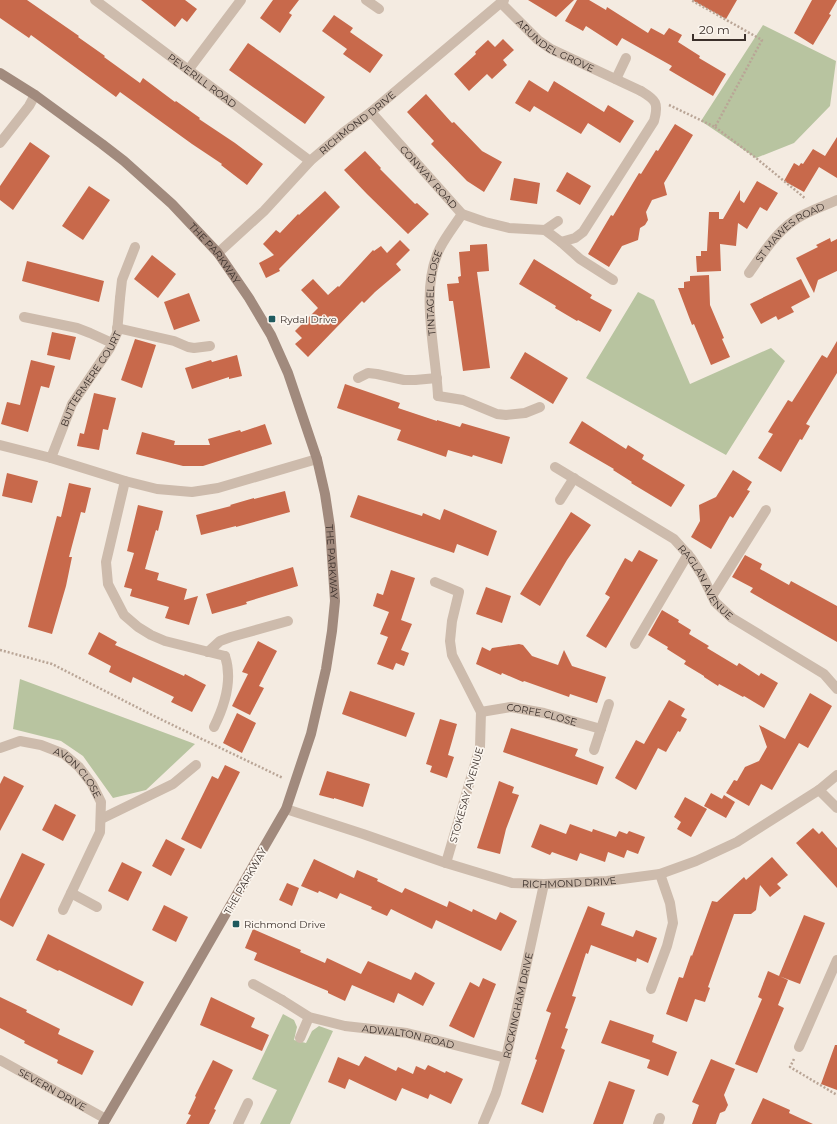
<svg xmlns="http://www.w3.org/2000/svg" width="837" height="1124" font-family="Montserrat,sans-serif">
<rect width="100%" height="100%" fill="#f4ebe1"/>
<path fill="#b8c4a0" d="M763,25L836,61L830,106L794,143L756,158L701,121Z
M638,292L654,300L690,384L771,348L785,361L726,455L586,378Z
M20,679L195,744L146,790L113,798L83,756L61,741L13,729Z
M283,1014L294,1020L297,1027L294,1040L306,1043L312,1031L319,1026L333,1031L290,1124H260L277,1090L252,1079Z"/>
<path fill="#c8694b" d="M0,0H27L79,36L78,37L105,56L104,57L140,83L143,78L175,102L176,101L200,118L199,119L235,143L263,164L247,185L221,165L222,164L192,144L120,92L116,97L31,35L29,38L0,18Z
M141,0H185L197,9L187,22L182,18L175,27Z
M273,0H299L289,13L292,15L280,33L260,18Z
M528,0H574L556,17Z
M577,0H589L606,10L607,7L648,33L651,28L664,35L669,28L682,35L678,42L700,56L699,58L726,74L713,96L669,70L672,66L622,38L617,46L586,26L583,31L565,21Z
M692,0H737L726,19Z
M812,0H837L829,14L831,15L813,45L794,33Z
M334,15L353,28L350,32L383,55L370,73L343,54L347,49L322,31Z
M503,39L514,50L503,60L507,65L492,79L487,74L469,91L454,74L476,54L475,52L488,40L495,47Z
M248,43L325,97L305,124L229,70Z
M529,80L548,92L554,81L604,112L608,105L634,121L620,143L588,123L581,134L534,106L530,112L515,103Z
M426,94L452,123L454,122L482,151L502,162L484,192L467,181L431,144L434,141L407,112Z
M675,124L693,135L664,183L667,195L652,200L646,212L648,220L645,225L640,228L638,240L622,246L609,267L588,254L611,215L613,216L639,173L641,174L656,150L658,151Z
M837,137V178L819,167L804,192L784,181L794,163L799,166L801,163L803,164L813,149L825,156Z
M30,142L50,156L13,210L0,200V186Z
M365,151L381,168L380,169L415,204L417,203L429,214L408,234L367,194L344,170Z
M567,172L591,186L580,205L556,191Z
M514,178L540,183L537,204L510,200Z
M757,181L778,193L767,211L760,207L747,229L738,223L736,246L720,244L721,271L697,272L696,256H701V251H707L709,212H719V219H723L740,190V200L744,203Z
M89,186L110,200L83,240L62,226Z
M325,191L340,207L279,269L280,271L266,278L259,263L274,255L263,244L276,230L280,233L298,214L299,215Z
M830,238L831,242L837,239V271L818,280L814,293L796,258L818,247L816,245Z
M400,240L410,250L396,264L401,270L375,292L364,303L362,301L308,357L295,344L302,338L295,331L318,308L301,290L313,279L328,295L338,286L339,287L373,250L374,251L381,246L387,253Z
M487,244L489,271L477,272L490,368L463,371L453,301H449L447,284L459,283L458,277L461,276L459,252L470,251V245Z
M152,255L176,274L158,298L134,279Z
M534,259L592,295L590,298L612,310L600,332L578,320L577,321L555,308L556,306L519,284Z
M27,261L104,281L99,302L22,281Z
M709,275L710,305L724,338L722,339L730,357L711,365L694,324L692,325L678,288H684V282L690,281V276Z
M801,279L810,297L791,307L794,312L778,320L776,316L761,324L750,304Z
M189,293L200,321L174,330L164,302Z
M52,332L76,337L70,360L47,355Z
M135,339L156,345L142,388L121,380Z
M837,341V373L806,424L810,426L802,440L800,439L781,472L758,458L773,434L768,432L788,400L792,402L822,355L827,358Z
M525,352L568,378L553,404L510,378Z
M237,355L242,376L229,379V377L192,389L185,368L211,360L212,362Z
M31,360L55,366L49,388L41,386L28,432L1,424L7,402L20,405Z
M345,384L400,403L398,408L437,421V420L460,427L462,423L510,437L502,464L473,455L472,457L448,450L446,457L397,440L401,430L337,408Z
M94,393L116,398L108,430L103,429L99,450L77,446L80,433L84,434Z
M582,421L626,449L628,445L644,455L642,459L685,485L671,507L631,483L632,482L613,470L614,469L569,443Z
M265,424L272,444L203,466H183L136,454L142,432L175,441L174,445H210L208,439L240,430L241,432Z
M733,470L752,482L747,490L750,491L733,518L730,516L711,549L691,537L700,521L699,505L716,497Z
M7,473L38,481L32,503L2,496Z
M69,483L91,488L85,513L81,512L69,557H72L66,586L52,634L28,627L57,516L61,517Z
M285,491L290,512L236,527V526L201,535L196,515L231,506L230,505L254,498V499Z
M358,495L422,516L423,513L440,520L444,509L497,531L488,556L457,544L454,553L350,517Z
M138,505L163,511L158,531L156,530L145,569L159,573L157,580L187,589L184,600L198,596L189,625L165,618L169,607L130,596L132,589L124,587L134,553L127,551Z
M571,512L591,525L567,560L540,606L520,594Z
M639,550L658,560L606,648L586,636L610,597L605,594L625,558L632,562Z
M745,555L762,564L760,569L789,585L791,581L837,606V642L750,592L753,588L732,577Z
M293,567L298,586L246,602L247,604L212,614L206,594Z
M391,570L415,578L401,620L412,624L401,650L409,653L404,666L396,663L393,670L377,664L388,637L380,634L389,612L373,606L377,593L383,595Z
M486,587L511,596L502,623L476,614Z
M662,610L679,620L678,622L691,630L689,634L709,646L707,648L737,666L739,663L759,676L761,673L778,683L764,708L744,696L743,697L719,684L718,686L704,677V676L684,664L686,661L667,649L668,647L648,635Z
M99,632L117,642L115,645L184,676L185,674L206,685L192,712L171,702L174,697L133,677L131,683L109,672L111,666L88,654Z
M258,641L277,651L259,686L264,688L250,715L232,706L248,674L242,672Z
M519,644L523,645L532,656L558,665L564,650L572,666L606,677L597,703L570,694L569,697L524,681L523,682L502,673L501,675L476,664L482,647L490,651L492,648Z
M350,691L415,713L406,737L342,714Z
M810,693L832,706L808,748L799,743L772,790L761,784L749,806L726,793L734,780L737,781L745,767L759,761L767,747L759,725L785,739Z
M669,700L685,709L681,716L687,719L680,732L678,731L666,752L658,748L636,790L615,778L636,740L644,744Z
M237,713L256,723L242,753L223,743Z
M440,719L457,724L448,755L454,757L447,778L430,772L432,766L426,764Z
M511,728L578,749L575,756L604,767L597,785L503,752Z
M225,765L240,772L201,849L181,839L212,776L218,779Z
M327,771L370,784L363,807L334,798V799L319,795Z
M4,776L24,786L0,831V784Z
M499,781L514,787L512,793L519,795L506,829L500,854L477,848Z
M711,793L722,799L724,795L735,802L726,818L704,806Z
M685,797L707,809L691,837L677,829L681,822L674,817Z
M55,804L76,815L63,841L42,830Z
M540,824L566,834L570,824L592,832L593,829L616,837L619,831L627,834L629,831L645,837L638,854L627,850L624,858L608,852L605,862L580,853L577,861L552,852L550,855L531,847Z
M813,828L819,834L822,831L837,848V888L796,843Z
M166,839L185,849L171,876L152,866Z
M22,853L45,864L13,927L0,920V899Z
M772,857L788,875L777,884L781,888L770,897L760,885L756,910L751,914H734L708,987L710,988L705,1002L695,999L687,1022L666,1014L679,977L683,978L691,955L692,956L712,901L717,902L744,877L746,880Z
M314,859L354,878L357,870L378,879L377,881L402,893L405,888L447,907L449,901L472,912L473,909L496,920L500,912L517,921L501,951L436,920L432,929L391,909L387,916L371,909L372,907L340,893L337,899L319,891L318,893L301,886Z
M122,862L142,872L128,901L108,891Z
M287,883L299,888L292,906L279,900Z
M164,905L188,917L176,942L152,930Z
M588,906L605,913L601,925L633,937L636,930L657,938L648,963L637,958L636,962L591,945L588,954L586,953L572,996L576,997L565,1028L568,1029L561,1048L565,1050L543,1113L521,1104L537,1060L535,1059L551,1013L546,1011Z
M804,915L825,923L800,984L779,976Z
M253,929L301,950L300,952L325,963L327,958L361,974L368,961L411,980L415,972L435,983L423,1006L398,993L394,1003L352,985L345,1001L328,993V991L254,960L257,953L245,948Z
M48,934L144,982L132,1006L59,970L58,971L36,960Z
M768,971L788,980L778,1005L784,1008L757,1073L735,1064L762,999L758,997Z
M483,978L496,984L474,1038L449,1026L470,982L479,987Z
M0,997L27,1010L26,1012L60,1029L58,1034L94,1051L82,1075L57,1063L58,1060L24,1043L25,1041L0,1028Z
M211,997L255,1018L251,1027L269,1035L262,1051L200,1025Z
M610,1020L654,1035L652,1042L677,1052L668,1076L647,1068L650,1060L601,1043Z
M835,1045H837V1090L821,1084Z
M365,1056L396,1071L398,1067L413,1074L416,1066L425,1070L428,1065L445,1073L446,1071L463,1079L451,1104L430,1094L428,1099L402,1088L396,1101L349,1079L345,1089L328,1082L338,1057L359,1066Z
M711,1059L735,1069L724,1095L728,1105L725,1111L720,1113L716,1124H692L699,1105L692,1102Z
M213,1060L233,1070L214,1109L216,1110L209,1124H186L191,1115L188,1114L196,1097L195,1096Z
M609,1081L635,1090L623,1124H593Z
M763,1098L790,1110L789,1113L813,1124H751Z"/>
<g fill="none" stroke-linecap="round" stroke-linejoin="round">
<path stroke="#b9a596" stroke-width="2.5" stroke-dasharray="2 2" stroke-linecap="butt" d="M669,105L715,127L762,40L691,0
M715,127L756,158L806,199
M0,650L52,664L156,717L283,778
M794,1059L790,1067L837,1095"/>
<path stroke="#cdbbac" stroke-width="10" d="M561,242L575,238L583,232L654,121C659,103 656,100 641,91
M561,242L580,259L613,280
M120,298L122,280L135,247
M24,317L77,328L90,333L112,343
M117,328L174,341L188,347L194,348L210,346
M358,378L368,373L377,374L404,380H415
M438,396L463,400L497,414L506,415L525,413L540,407
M712,596L766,510
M635,644L688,554
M208,652L220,641L231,637L288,621
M214,727C225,705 233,680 225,656
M101,819L173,784L196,765
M253,984L282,1000
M651,989L667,946L673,923L670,903L660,874"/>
<g stroke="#cdbbac" stroke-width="10">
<path id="s1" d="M95,0L310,161"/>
<path d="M366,0L379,9"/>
<path id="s2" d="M501,3L538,40L551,49L641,91"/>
<path d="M189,69L241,0"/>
<path d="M616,79L626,58"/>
<path id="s3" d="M371,112L462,214L485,222L509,228L545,230"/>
<path d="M0,143L29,106L35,95"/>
<path d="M558,221L545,230L561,242"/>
<path id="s4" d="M218,253L264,211L310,161L344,132L371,112L504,0"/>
<path id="s5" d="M749,273C764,252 779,227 803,215C814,209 826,205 837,200"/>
<path d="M415,380L437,378"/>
<path id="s6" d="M438,396C436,351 419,289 440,248C446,236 455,225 462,214"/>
<path d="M0,445L51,458L125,481L157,489L192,492L218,488L317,459"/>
<path id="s7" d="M51,458L72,404L110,348L117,333L120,298"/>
<path id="s8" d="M555,467L674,539L691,558L702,575L715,602L732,618L824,674L837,689"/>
<path d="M125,481L106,562L108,584L124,615L138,627L151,635L165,641L225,656"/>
<path d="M560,500L574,478"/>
<path d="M435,582L459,592L452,621L450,641L452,655L481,712L480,747L446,863"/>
<path id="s9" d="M481,712L511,707L544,713L601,729"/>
<path id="s10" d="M0,748L20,741L41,745L64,754L79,767L92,784L101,802L100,832L63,910"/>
<path d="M594,750L609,704"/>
<path d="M819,790L837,808"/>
<path id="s11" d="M286,809L363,834L446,863L512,883L544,884L607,881L660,874L696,861L737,842L819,790L837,775"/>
<path d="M71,893L97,907"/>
<path id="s12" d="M282,1000L309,1017L345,1026L407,1033L506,1058"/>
<path d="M300,1038L309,1017"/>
<path d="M799,1047L837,960"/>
<path id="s13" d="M0,1060L106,1119"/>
<path d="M238,1124L248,1103"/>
<path id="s14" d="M483,1124L496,1093L506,1058L544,884"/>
<path d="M658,1124L660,1118"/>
</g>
<path stroke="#a18a7d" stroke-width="10" id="s15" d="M0,73L35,95L102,144L124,161L172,204L218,253L249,298L271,335L288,373L317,459L325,494L330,527L335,601L332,631L326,669L311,734L286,809L187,981L103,1124"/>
</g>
<g fill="#1f5a5e" stroke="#fbf5ee" stroke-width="1.5">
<rect x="268" y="315" width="8" height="8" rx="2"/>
<rect x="232" y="920" width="8" height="8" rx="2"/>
</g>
<g text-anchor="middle" stroke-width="3.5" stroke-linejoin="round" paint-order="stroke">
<g font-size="10" fill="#3b302b" stroke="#fbf5ee">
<text dy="4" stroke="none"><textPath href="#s2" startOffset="70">ARUNDEL GROVE</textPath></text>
<text dy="4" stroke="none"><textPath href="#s1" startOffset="134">PEVERILL ROAD</textPath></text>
<text dy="4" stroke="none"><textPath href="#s4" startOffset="191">RICHMOND DRIVE</textPath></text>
<text dy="4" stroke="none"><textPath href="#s3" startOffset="87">CONWAY ROAD</textPath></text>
<text dy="4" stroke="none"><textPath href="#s5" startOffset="59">ST MAWES ROAD</textPath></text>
<text dy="4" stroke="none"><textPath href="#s15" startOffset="282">THE PARKWAY</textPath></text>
<text dy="4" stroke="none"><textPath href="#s6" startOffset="104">TINTAGEL CLOSE</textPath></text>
<text dy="4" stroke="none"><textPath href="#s7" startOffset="89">BUTTERMERE COURT</textPath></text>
<text dy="4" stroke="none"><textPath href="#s15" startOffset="618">THE PARKWAY</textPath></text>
<text dy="4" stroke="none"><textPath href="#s8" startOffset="193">RAGLAN AVENUE</textPath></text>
<text dy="4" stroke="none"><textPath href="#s9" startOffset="62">CORFE CLOSE</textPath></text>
<text dy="4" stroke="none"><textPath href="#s10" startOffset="90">AVON CLOSE</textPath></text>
<text transform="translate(466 795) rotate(-74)" y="4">STOKESAY AVENUE</text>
<text transform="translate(245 881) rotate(-60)" y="4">THE PARKWAY</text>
<text dy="4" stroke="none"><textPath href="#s11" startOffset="295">RICHMOND DRIVE</textPath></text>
<text dy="4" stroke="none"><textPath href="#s14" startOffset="124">ROCKINGHAM DRIVE</textPath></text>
<text dy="4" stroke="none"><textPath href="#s12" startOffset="133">ADWALTON ROAD</textPath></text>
<text dy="4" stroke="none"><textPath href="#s13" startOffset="60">SEVERN DRIVE</textPath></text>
</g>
<g font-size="10" fill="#3b302b" stroke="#fbf5ee" text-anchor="start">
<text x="280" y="323">Rydal Drive</text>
<text x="244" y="928">Richmond Drive</text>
</g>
</g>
<path d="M693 34v6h52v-6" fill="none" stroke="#3b302b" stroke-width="2"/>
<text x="699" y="34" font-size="12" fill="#3b302b" stroke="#fbf5ee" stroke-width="3" paint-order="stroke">20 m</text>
</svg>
